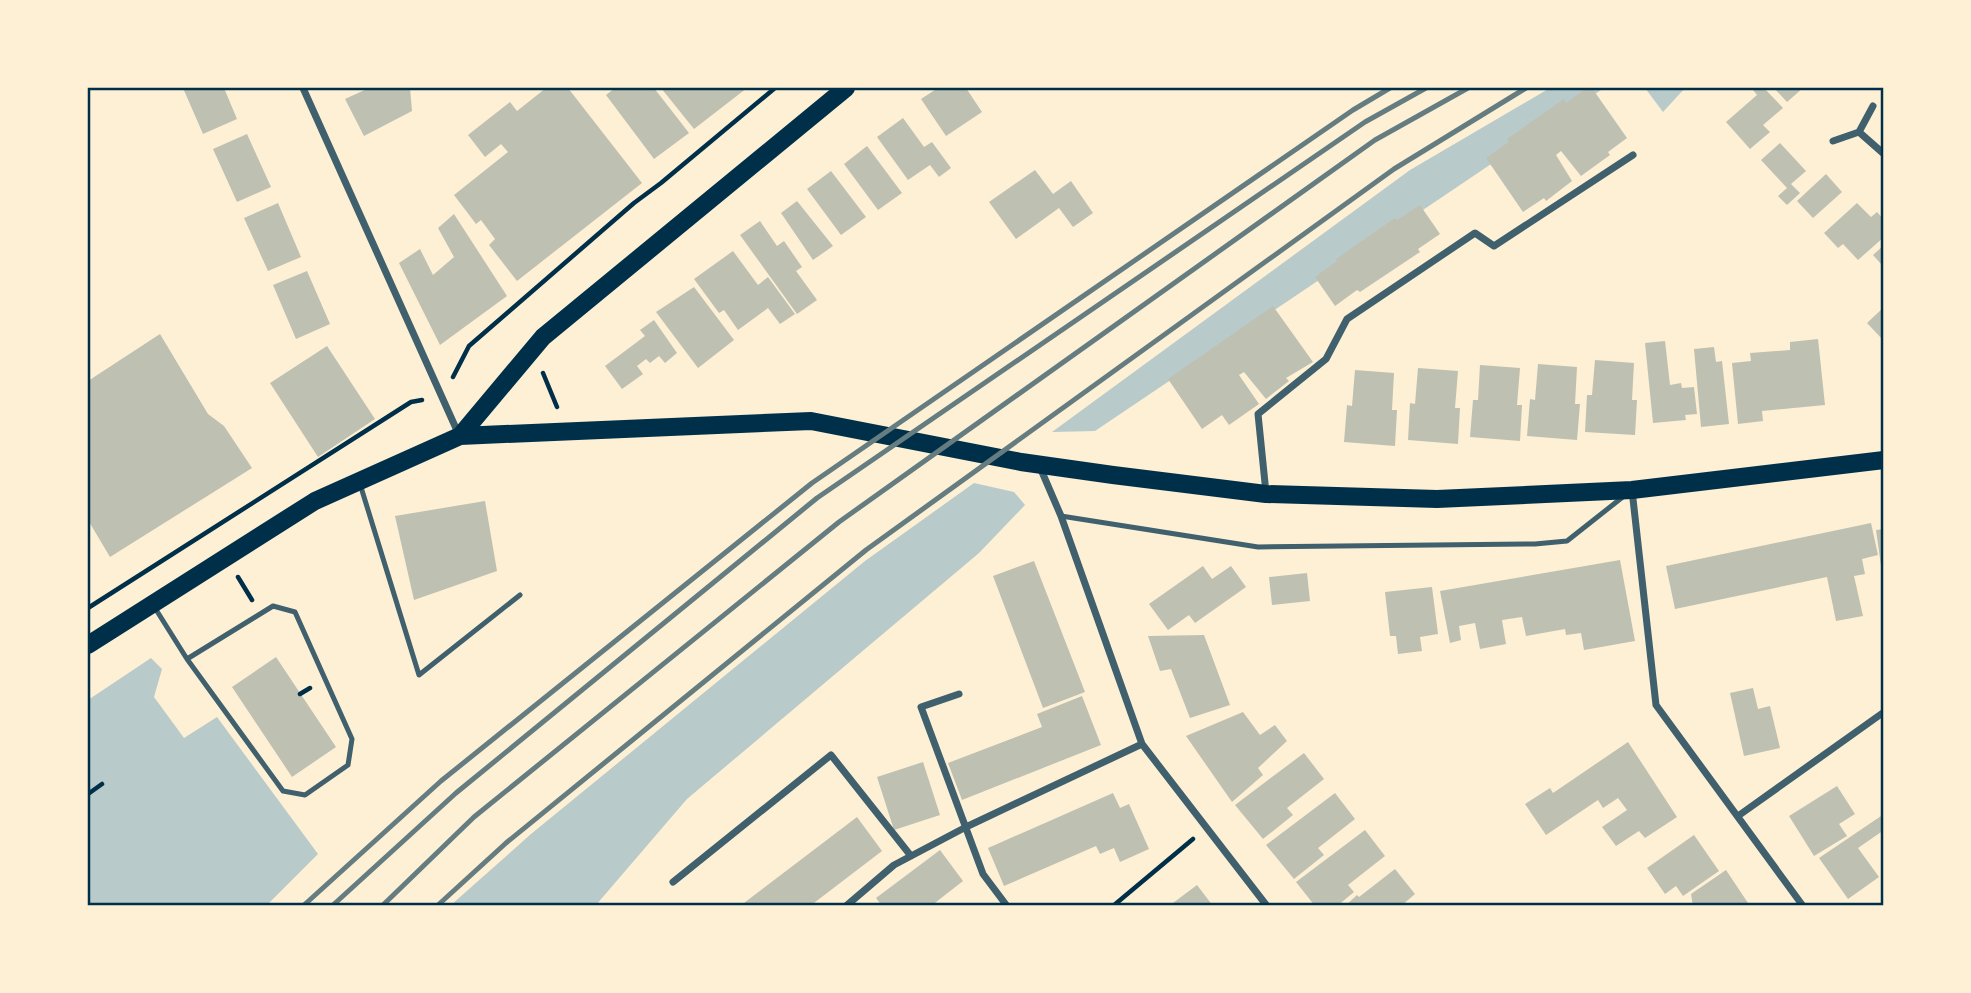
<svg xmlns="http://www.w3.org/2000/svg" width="1971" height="993" font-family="'Roboto Condensed',sans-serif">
<rect width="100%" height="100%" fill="#fdf0d5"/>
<path fill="#b9caca" d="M1550,88H1604L1095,431L1052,432L1410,170Z
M1645,88H1685L1663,112Z
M974,483L1014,492L1025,505L979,553L687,799L596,905H451L531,834L865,561Z
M151,658L162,669L154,697L184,738L217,717L318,854L267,905L88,906V700Z"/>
<path fill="#bec0b2" d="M183,88H224L237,119L203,134Z
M369,88H410L412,111L364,136L345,99Z
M546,88H568L642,183L517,281L489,245L495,239L481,220L476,224L454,195L508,152L501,144L485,157L468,135L510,102L517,111Z
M615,88H654L689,133L654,159L606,95Z
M661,88H747L694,129Z
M938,88H966L982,112L946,136L921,99Z
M1587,88H1592L1627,138L1608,152L1610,155L1581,176L1561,151L1556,155L1572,181L1546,201L1544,198L1523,212L1486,158L1509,142L1507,139L1564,99L1566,103Z
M1756,88H1764L1783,108L1763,125L1770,132L1750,149L1726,122L1757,95L1753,90Z
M1774,88H1803L1787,102Z
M903,118L924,147L932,142L951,168L939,177L930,165L908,180L877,137Z
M247,134L271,187L237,202L213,149Z
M1780,143L1806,171L1791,184L1800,193L1787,205L1778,196L1787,188L1761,160Z
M867,146L902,193L878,210L844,164Z
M1035,170L1053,194L1071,181L1093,213L1073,227L1059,208L1016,239L989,202Z
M831,171L866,217L841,235L807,189Z
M1826,174L1842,192L1813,218L1797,201Z
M797,201L833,246L813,260L781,213Z
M278,203L301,257L268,271L244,218Z
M1857,203L1871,217L1877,212L1884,220V237L1858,260L1843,244L1838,248L1824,233Z
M1420,205L1440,234L1418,249L1420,252L1360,292L1357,290L1335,306L1315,277L1337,261L1336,259L1395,218L1397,220Z
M454,214L507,296L440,345L399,263L420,249L433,275L454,257L438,228Z
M760,221L777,246L784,241L802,267L796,271L817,300L797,314L740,235Z
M1884,245V262L1881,264L1873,255Z
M733,251L758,285L768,277L795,314L780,324L768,308L738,330L724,310L719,313L694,279Z
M307,271L330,324L296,339L273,285Z
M694,287L734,340L698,368L656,312Z
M1273,306L1313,362L1286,378L1289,381L1266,399L1244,372L1239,375L1259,404L1229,425L1222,415L1202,429L1168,379Z
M1884,307V341L1867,323Z
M654,320L677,353L665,363L659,356L650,363L646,359L637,366L643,374L622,389L605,366L645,336L640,330Z
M160,334L208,414L224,426L252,468L110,557L88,520V381Z
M1818,339L1825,405L1762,411L1763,421L1738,424L1732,363L1751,361L1750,353L1790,350V342Z
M1665,341L1670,385L1681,383L1682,388L1694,387L1697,414L1685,415L1686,420L1653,423L1645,343Z
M327,346L375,419L318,457L270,383Z
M1714,347L1716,362L1722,361L1729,424L1701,427L1694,349Z
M1595,360L1634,363L1632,400H1637L1635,435L1585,432L1587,395H1592Z
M1538,364L1577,367L1575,404H1580L1577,440L1527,436L1530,399L1535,400Z
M1480,365L1520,368L1517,405H1522L1520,441L1470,437L1473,400H1478Z
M1418,368L1458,371L1455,408H1460L1458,444L1408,440L1410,403L1415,404Z
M1355,370L1394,373L1392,410H1397L1395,446L1344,442L1347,405L1352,406Z
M485,501L497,571L414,600L395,516Z
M1871,523L1878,555L1862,559L1865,574L1854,576L1863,616L1836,621L1827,577L1675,609L1666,566Z
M1884,529V573H1882L1876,530Z
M1620,560L1635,641L1584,650L1581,633L1566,635L1565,629L1526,636L1522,617L1502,620L1506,644L1480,649L1475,623L1459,626L1461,640L1450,643L1440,591Z
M1034,561L1085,692L1043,708L993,576Z
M1203,566L1212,579L1231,566L1246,587L1195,623L1189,615L1168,630L1149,604Z
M1307,573L1310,601L1272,605L1269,577Z
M1432,587L1438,634L1420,637L1422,651L1398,654L1396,636H1390L1385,592Z
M1204,635L1230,705L1190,718L1171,669L1160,671L1148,636Z
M276,657L336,747L292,777L232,687Z
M1753,688L1758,709L1770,706L1780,748L1744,756L1730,693Z
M1082,696L1101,745L962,800L948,763L1042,727L1037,714Z
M1243,712L1260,735L1275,725L1287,741L1258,768L1263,775L1232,802L1186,736Z
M1628,742L1677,817L1645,838L1639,831L1616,846L1602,827L1627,810L1618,798L1603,808L1598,800L1546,835L1525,804L1550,788L1553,793Z
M1304,753L1324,779L1287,808L1293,815L1263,839L1235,805Z
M923,762L940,815L894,830L877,777Z
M1837,786L1855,814L1839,824L1847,836L1814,856L1789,816Z
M1113,793L1120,808L1129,804L1149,849L1120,862L1114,848L1100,854L1096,846L1004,886L988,848Z
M1335,793L1355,819L1318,848L1324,855L1294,879L1266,845Z
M1884,814V830L1858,848L1879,877L1848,899L1819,858Z
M857,817L882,851L810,906H740Z
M1365,830L1385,856L1348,885L1354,892L1337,906H1315L1296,882Z
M1694,835L1719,871L1683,896L1676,886L1665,894L1647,868Z
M940,850L963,881L931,906H882L876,898Z
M1395,869L1415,894L1401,906H1345L1357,895L1359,897Z
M1726,870L1750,906H1693L1691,894Z
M1197,885L1213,906H1169Z"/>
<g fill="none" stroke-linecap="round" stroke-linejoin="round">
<path stroke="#003049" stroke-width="4.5" d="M543,373L557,407
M453,377L469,346L634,203L661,183L775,88
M238,577L252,600
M88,608L411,402L422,400
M300,694L310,688
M88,794L102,784
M1113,906L1193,839"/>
<path stroke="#3f606c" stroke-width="5" d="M360,484L419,675L520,595
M1061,516L1258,547L1535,544L1567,541L1624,496
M155,608L187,659L283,791L305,795L348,765L352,739L295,612L273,606L187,659"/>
<path stroke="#3f606c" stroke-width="7" d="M303,88L459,435
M1859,132L1873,106
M1833,141L1859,132L1884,154
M1039,465L1061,516L1142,744L1267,906
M1632,490L1656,705L1803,906
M1266,493L1258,414L1326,359L1347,319L1475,233L1494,246L1633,155
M959,694L921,707L983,874L1007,906
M1738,816L1884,712
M673,882L831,755L911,856
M846,906L894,865L966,827L1142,744"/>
<path stroke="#003049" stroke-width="18" d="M460,436L543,337L846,88
M88,645L315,501L460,436L811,421L1021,462L1113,475L1266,494L1437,499L1632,490L1884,460"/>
<path stroke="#657d81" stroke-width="5" d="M303,906L441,781L812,483L1353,110L1390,88
M332,906L456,793L817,498L1365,122L1426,88
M382,906L474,817L839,522L1375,140L1468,88
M437,906L506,843L866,550L1394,169L1526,88"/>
</g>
<rect width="1971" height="993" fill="none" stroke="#fdf0d5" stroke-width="178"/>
<rect x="89" y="89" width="1793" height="815" fill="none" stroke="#003049" stroke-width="2.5"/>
</svg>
